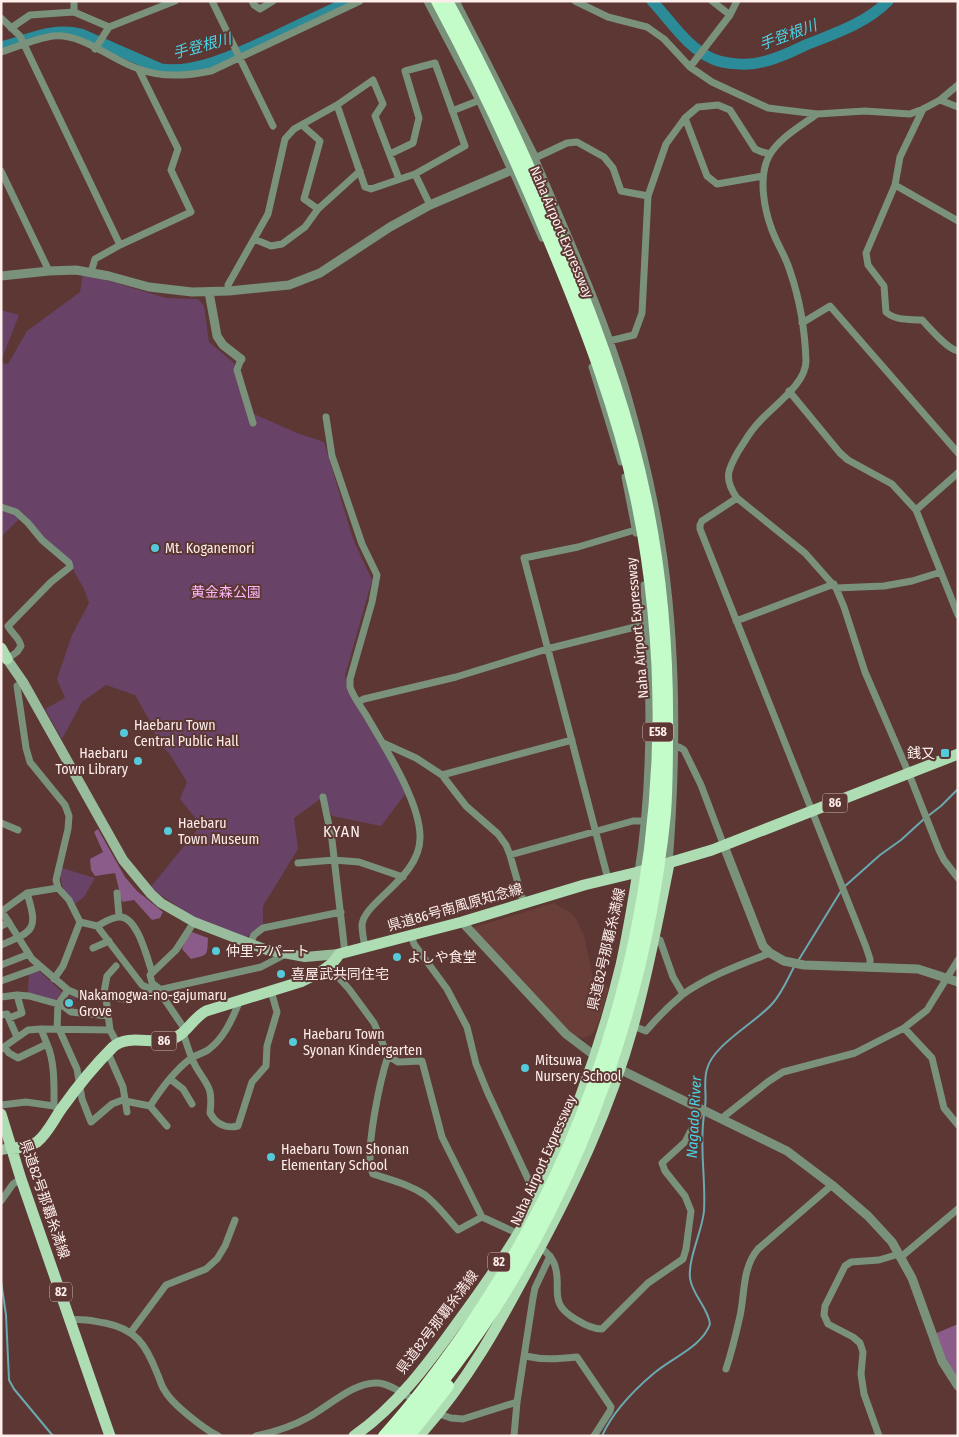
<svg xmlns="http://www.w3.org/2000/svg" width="959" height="1437" font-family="'Fira Sans Condensed','Noto Sans JP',sans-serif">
<rect width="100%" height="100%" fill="#5c3733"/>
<path fill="#6a3f39" d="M554,903L571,913L576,919L584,935L593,978L606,983L608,989L598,1025L592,1034L583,1038L571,1034L472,928Z"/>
<path fill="#684367" d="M83,273L166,298L198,299L204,306L209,342L234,363L247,411L297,433L324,442L353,539L372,580L345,676L349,692L390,762L406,793L381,826L332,816L323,797L294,818L298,849L263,906V925L246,938L195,918L150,888L201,825L180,799L187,782L169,753L155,740L154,728L135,695L106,685L82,702L62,739L45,709L65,698L57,679L72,635L89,603L84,589L66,557L20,518L2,536L1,539V363L8,364L27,331L80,292Z
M1,310L19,315L2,359L1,358Z
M62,868L95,878L84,897L75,904C65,891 58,886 62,868Z
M39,971L62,992L55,1001L28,993L29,973Z
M70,996L75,998L74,1011L65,1003L66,998Z"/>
<path fill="#8b5c89" d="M98,829L125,877L137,891L163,912L160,918L152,920L134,900L122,902L115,873L95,876L91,870L90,859L103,852L94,832Z
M192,932L208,938C207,958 208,954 191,959L182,949L185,941Z
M958,1324V1383L932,1335Z"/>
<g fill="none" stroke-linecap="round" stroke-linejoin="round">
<path stroke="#6aa9b1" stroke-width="2" d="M928,816L941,806L958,789
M844,887L880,855L901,840L924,819
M798,961L841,891
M705,1107C707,1095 703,1082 707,1069C713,1045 755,1023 772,1004C782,993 787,980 794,967
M1,1281L6,1315L9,1380L14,1389L53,1436
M602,1436C613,1411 633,1391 653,1374C671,1358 702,1347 710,1324C708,1307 692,1295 690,1278C688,1258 702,1232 704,1211C706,1178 699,1147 704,1115"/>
<path stroke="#2b8b98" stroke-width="11" d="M652,1C671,21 687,48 713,59C726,64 748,66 762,62C778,59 793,51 808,44C836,33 866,23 888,1
M1,47C29,40 51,27 81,34L161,69C199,74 242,51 276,36C300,24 325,13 350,1"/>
<path stroke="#7a917c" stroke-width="7" d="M74,1V12
M212,1L273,126
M252,1L254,5L260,9L273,1
M575,1L608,17L647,27L664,39L690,67L712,82L768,108L817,114L865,111L910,114L923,109L940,100L958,85
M712,1L730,15
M1,18L20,36L120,245
M11,28L30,15L74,12L109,27
M95,49L109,27L175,1
M1,52C17,47 37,38 53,36C83,33 111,60 139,69C162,78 187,76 211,71L360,1
M690,67L730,15L737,1
M940,100L958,107
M337,105L365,187L371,189L415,174L430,205
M923,109L900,157L895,185L866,253L868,265L884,286L886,312C896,321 909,319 922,320C930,328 947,349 958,351
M452,111L480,100
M817,114C801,126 779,138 769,156C758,177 764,209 772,230C777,244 786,257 790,271C800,300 805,331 806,361C806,386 768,409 754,428C748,435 744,443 739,450C728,469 723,478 737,498L805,553L836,588L844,607L865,672L909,774L939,850L944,860L958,878
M685,118L707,176L717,184L763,176
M302,125L320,141L304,199L318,209
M390,154L413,143L419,118L405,71L435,63L465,146L415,174
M512,170L542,238
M1,171L49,271
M895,185L958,221
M648,196L621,191L613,168L604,157L577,142L567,143L535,158C567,234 602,310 626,389C642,444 656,502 664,559C678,659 677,763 669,864
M254,239L271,246L282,244L305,227L318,209L360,171
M91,272L95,259L120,245L191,212L171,170L178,149L139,70
M229,291L228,285L268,214L285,139L294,129L337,105L373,80L383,104L375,116L399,179
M802,323L830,306L958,453
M609,341L634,335L642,313L648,196L666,144L685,118L698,107L718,105L730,110L755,149L762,152L770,154
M241,359L237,370L253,423
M592,367L621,462
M789,391L840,453L848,460L892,484L916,510L958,615
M326,417L332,456L362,544L377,575L372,602L350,679V687C354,699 363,709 369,720C386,749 421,804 420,838C420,878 364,901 362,925C362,932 364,941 365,948
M625,477L636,533
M737,498L702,521L700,525V529L866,947L870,959V968
M1,507L16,512L28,523L42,540L69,563L70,567L51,582L10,624L8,626C12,634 19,637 21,646L17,652L7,659
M916,510L958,473
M836,588L884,586L912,581L941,572
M736,621L834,584
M23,682L17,686L26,748L30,762L65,805L69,816L68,829L56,880L58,888L69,900L80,922L63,966L54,979
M358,702L364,699L456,677L547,649L647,624
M383,743L416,758L442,775L466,806L498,834L506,845L510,855L524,904
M675,748L679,747L684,750L701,785L724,846
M442,775L572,740
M323,797L332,840L345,953
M1,823L18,830
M510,855L633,821H644
M298,863L334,860L359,862L403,877
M638,872C653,777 650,681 644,585
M608,879L524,558L578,547L635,530
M117,893L119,916
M1,910L32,959L68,990L82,996L126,999L147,997L163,989L261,967L284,955
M2,911L27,893L58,888
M80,922L97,926L142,985L158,993L165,1000L186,1031
M1,926L9,922
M97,926C103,923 112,917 119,917C137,915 147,958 152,972
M411,935L414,944L447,989L467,1027L476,1064L487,1091L534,1192L538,1196
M654,938L660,940L673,977L683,994
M250,944L254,935L263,928L341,912
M1,945C35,931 38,929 27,893
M93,948L109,941
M1,965L29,954
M328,966L349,989L374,1023L388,1056L398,1062L422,1061L442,1137L482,1217L521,1235
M1,981L40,967
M161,990L152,983L150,975L176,950L194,922
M1,997L17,995L29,996L58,1004L68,990
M103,998L107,976L116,966
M106,998L110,1030L117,1043
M59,1003L71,1012L108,1016
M1,1015L7,1014L17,1037
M9,1018L22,1013L17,995
M633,1026L646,1031C657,1018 669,1006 682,995C708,976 740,965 770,953
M904,1028L932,1058L944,1108L958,1125
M41,1029L47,1044
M57,1029L58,1004
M59,1029L77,1069L82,1099L91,1122L112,1104L125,1099
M183,1033C187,1044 190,1057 196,1067C208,1087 213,1087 210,1113C216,1124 226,1129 238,1126L252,1082L266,1066L267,1046L277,1012L271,991
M4,1047L9,1053L18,1058L47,1044C55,1062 54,1086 54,1106
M1,1049L28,1030L41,1029L110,1030
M108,1053L123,1087L127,1112
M388,1056C381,1077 363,1156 373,1174C391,1180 409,1184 425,1195C437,1204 447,1218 458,1230L482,1217
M170,1079L183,1089L192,1104
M125,1101L150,1106L167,1126
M1,1105L26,1102L54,1106L57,1108
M150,1106C161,1089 174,1071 190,1059C195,1055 202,1054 208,1050C223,1039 231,1022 238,1005L236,1002
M722,1118L769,1081L783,1072L855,1053L904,1028L927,1010L958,960
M1,1201L13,1184L21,1179
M539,1246C544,1250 551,1256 554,1263C564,1287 545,1302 577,1320C585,1325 593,1329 602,1329L648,1283L683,1259L686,1249L691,1211L685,1196L665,1171L662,1163L685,1142L702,1109
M901,1257L958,1209
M70,1320C82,1318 93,1321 105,1323C136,1329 146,1345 157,1373C160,1379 161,1386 165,1391C172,1404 204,1429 218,1436
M131,1332L166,1285L206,1269L217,1259L225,1246L235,1220
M525,1356C543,1360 558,1359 577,1357L611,1407L610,1411L594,1436
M726,1369C732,1351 736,1334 740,1316C745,1293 742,1268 758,1249L832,1185
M436,1413L451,1418L463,1419L517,1402
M256,1436C274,1432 291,1427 307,1418C328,1407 354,1381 378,1383C391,1384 405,1395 416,1401
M514,1436L517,1402L533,1298L535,1288L550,1256
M879,1436L864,1394L861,1374L863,1352L860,1343L853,1337L828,1324L824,1315L825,1306L845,1266L851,1262L879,1260L899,1254"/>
<path stroke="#7a917c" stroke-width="9" d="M455,1L535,158
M1,276L49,271L76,270L109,276L149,287L192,292L229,291L289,285L320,273L390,227L430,205L512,170L480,100L428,1
M209,292L217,336L223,345L241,359
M724,846L763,946L770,953L784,961L804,965L918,969L958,982
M462,922L566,1034L599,1059
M615,1067L787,1151L832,1185L868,1216L892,1242L912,1278L942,1361L958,1386"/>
<path stroke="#98bc9c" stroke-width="10" d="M7,659L23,682L123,860L151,894L161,903L194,922L267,950L305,957L339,954
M1,1150L11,1148"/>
<path stroke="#aeddb4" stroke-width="11" d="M1,648L7,659
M1,1114L21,1179L110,1436
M11,1148C21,1148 29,1147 37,1142C48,1133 54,1119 62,1108C77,1087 94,1066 113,1047C127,1034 151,1044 168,1040C186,1037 191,1019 206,1011L300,982C313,976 332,968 339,954L462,922L584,885L638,872L712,850L958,754
M354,1436C396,1407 428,1364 458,1322C480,1292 502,1261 521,1229C532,1210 540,1190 549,1171C580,1105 604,1035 621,965C628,934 633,903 638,872
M419,1436C468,1381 498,1326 532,1262C573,1187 610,1109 633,1026C648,973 658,918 669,864"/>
<path stroke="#c3fbc9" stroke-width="12" d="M384,1436C412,1405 437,1372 461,1338C632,1097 697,787 636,497C617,410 586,328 552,247C518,163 480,81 437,1
M396,1436C550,1269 643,1037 665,813C667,787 667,761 667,735C668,655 662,575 645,496C626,405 594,318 557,232C524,154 488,76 447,1
M409,1436L448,1386"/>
</g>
<g fill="#53cbdb" stroke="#5c3733" stroke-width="2">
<circle cx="155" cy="548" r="5"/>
<circle cx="124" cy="733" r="5"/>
<rect x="940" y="748" width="10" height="10" rx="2.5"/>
<circle cx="138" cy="761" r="5"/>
<circle cx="168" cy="831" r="5"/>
<circle cx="216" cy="951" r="5"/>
<circle cx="397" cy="957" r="5"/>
<circle cx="281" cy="974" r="5"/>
<circle cx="69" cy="1003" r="5"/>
<circle cx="293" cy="1042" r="5"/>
<circle cx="525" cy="1068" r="5"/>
<circle cx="271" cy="1157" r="5"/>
</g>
<g text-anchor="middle" stroke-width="4" stroke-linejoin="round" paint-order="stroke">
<g fill="#5c3733" stroke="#cdb7b4" stroke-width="1">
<rect x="643" y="722.5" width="30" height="19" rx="4"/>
<rect x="822.5" y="793.5" width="25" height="19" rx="4"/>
<rect x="151.5" y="1031.5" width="25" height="19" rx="4"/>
<rect x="488" y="1252.5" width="22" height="19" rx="4"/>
<rect x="50" y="1282.5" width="22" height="19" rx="4"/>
</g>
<g font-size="12" font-weight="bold" fill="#fdeeec">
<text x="658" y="736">E58</text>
<text x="835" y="807">86</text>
<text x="164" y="1045">86</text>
<text x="499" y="1266">82</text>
<text x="61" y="1296">82</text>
</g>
<g font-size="14" fill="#fdeeec" stroke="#5c3733">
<text transform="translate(562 232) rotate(67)" y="5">Naha Airport Expressway</text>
<text transform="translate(637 628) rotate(-95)" y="5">Naha Airport Expressway</text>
<text transform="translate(455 907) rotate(-16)" y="5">県道86号南風原知念線</text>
<text transform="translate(606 949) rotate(-77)" y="5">県道82号那覇糸満線</text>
<text transform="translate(543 1160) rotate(-66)" y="5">Naha Airport Expressway</text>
<text transform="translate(45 1199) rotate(71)" y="5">県道82号那覇糸満線</text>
<text transform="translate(437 1322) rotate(-53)" y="5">県道82号那覇糸満線</text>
</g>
<g font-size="14" fill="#fdeeec" stroke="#5c3733" text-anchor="start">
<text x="165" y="553">Mt. Koganemori</text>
<text x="134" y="730">Haebaru Town<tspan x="134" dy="16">Central Public Hall</tspan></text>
<text x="128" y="758" text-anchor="end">Haebaru<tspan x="128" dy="16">Town Library</tspan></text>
<text x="935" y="758" text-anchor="end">銭又</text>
<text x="178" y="828">Haebaru<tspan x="178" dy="16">Town Museum</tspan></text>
<text x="226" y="956">仲里アパート</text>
<text x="407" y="962">よしや食堂</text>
<text x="291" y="979">喜屋武共同住宅</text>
<text x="79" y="1000">Nakamogwa-no-gajumaru<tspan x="79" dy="16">Grove</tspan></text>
<text x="303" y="1039">Haebaru Town<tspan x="303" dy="16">Syonan Kindergarten</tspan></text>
<text x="535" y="1065">Mitsuwa<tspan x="535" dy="16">Nursery School</tspan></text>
<text x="281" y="1154">Haebaru Town Shonan<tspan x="281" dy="16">Elementary School</tspan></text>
</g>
<g font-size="14" fill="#fdb7fa" stroke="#5c3733">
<text x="226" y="597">黄金森公園</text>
</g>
<g font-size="15" font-style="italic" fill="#49d3e5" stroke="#5c3733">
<text transform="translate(788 35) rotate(-20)" y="5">手登根川</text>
<text transform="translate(202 46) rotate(-15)" y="5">手登根川</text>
<text transform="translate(694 1117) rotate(-87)" y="5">Nagado River</text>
</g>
<g font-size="16" letter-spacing="1" fill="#fdeeec" stroke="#5c3733">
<text x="342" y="837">KYAN</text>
</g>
</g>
<rect width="959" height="1437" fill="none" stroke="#fdeeec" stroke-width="5"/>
</svg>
